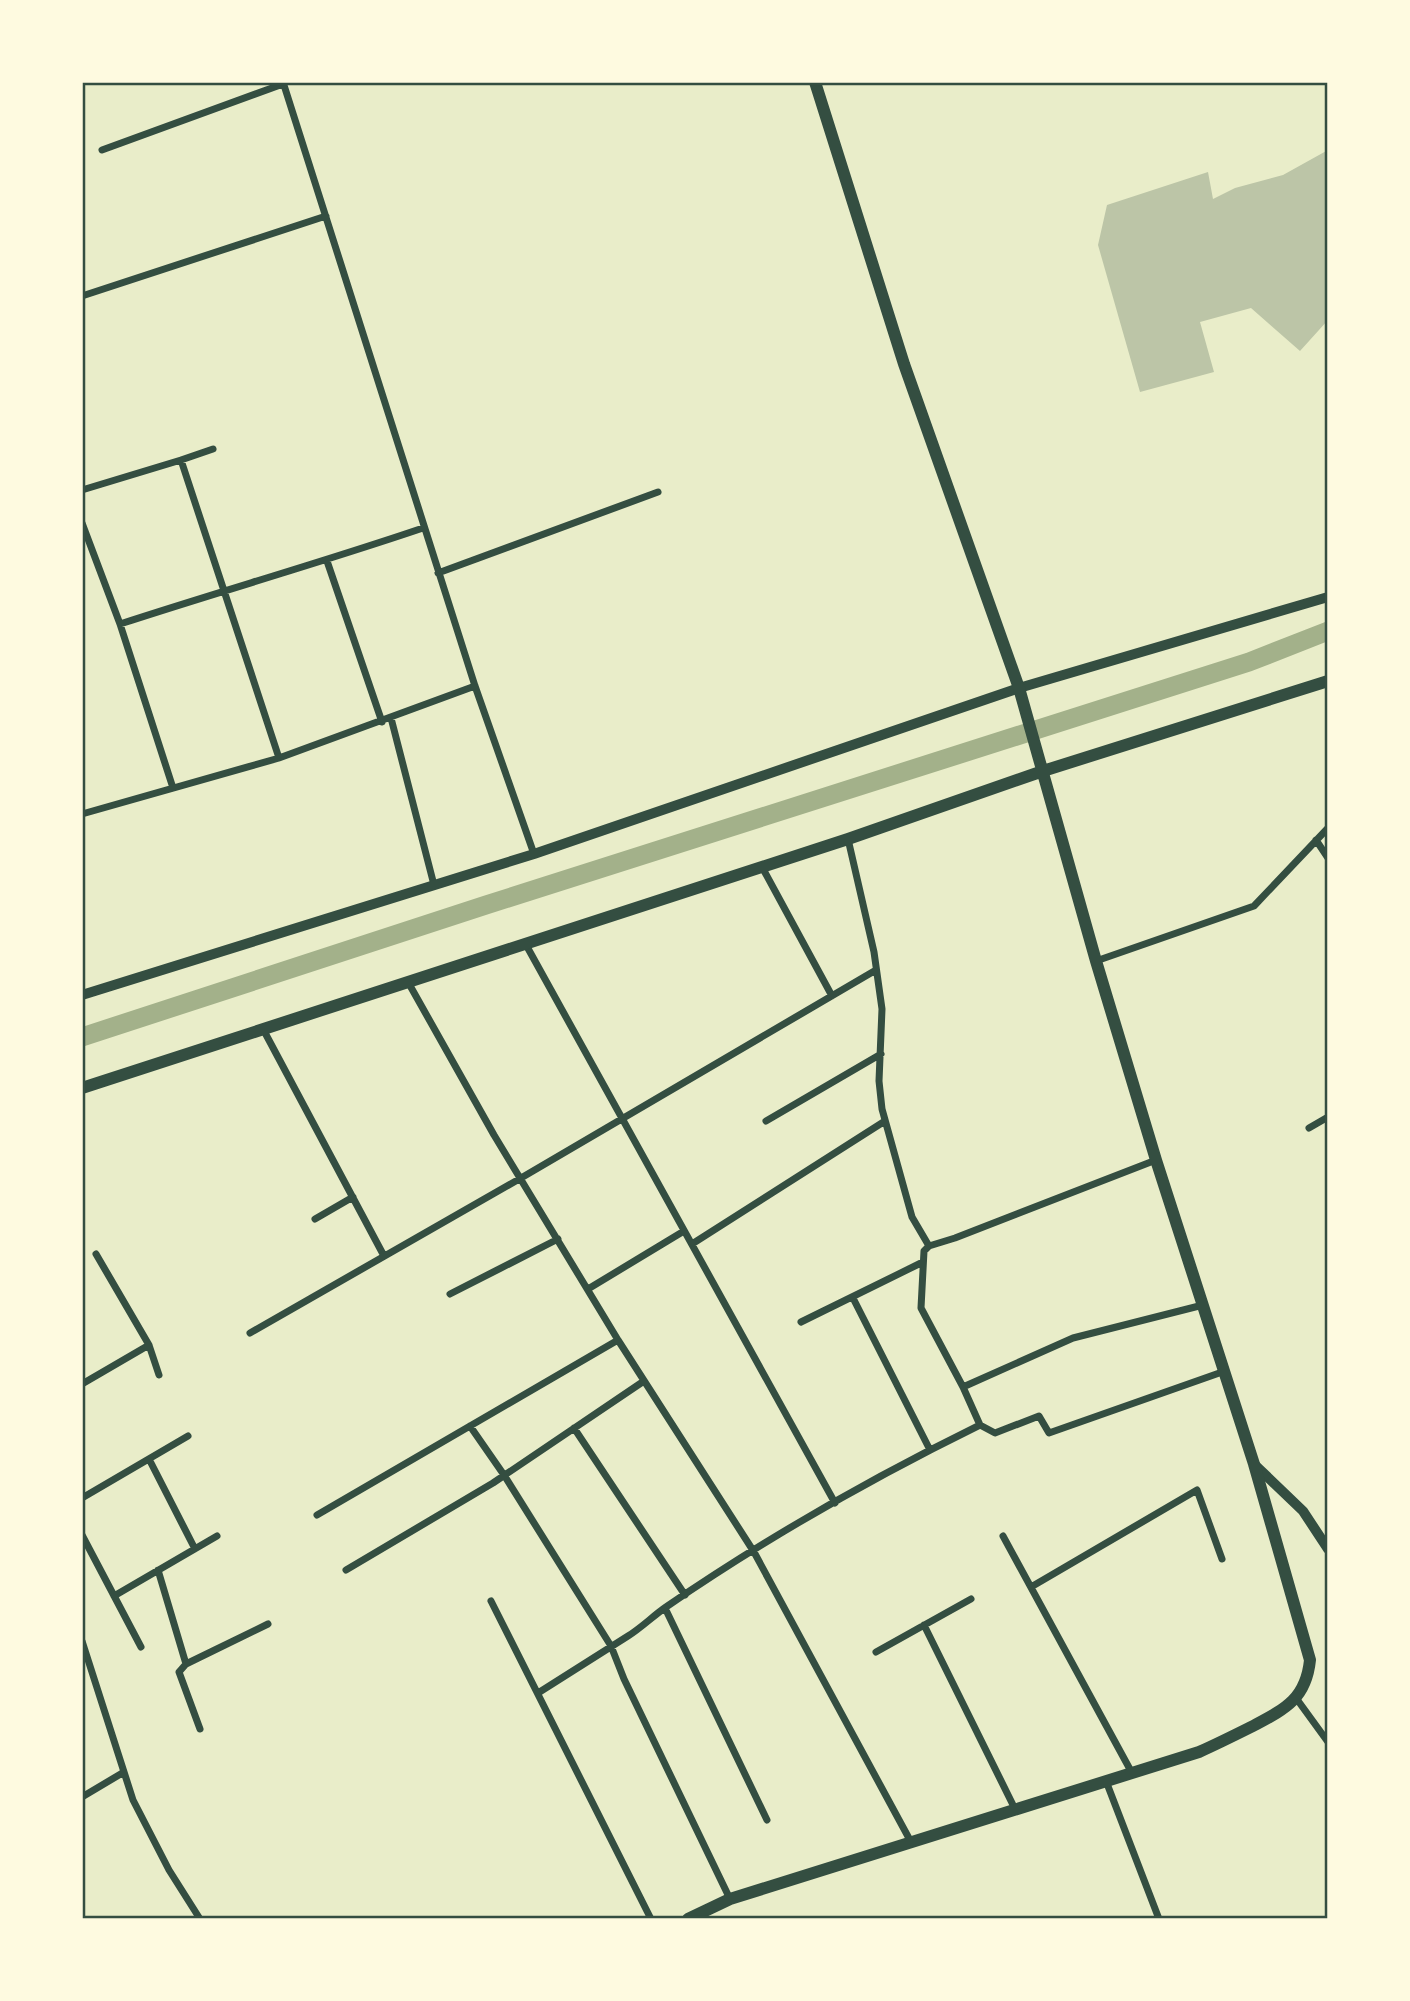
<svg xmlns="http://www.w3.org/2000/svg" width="1410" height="2001" font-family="Lora,serif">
<rect width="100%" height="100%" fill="#e9edc9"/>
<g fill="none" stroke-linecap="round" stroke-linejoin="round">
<path stroke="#a3b18a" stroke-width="19" d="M82,1037L486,905L1249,662L1328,631"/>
</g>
<path fill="#bcc5a7" d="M1328,150V320L1300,351L1251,308L1200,322L1214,372L1140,392L1098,245L1107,205L1208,172L1213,199L1235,188L1283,175Z"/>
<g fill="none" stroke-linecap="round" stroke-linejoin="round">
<path stroke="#344e41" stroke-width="7" d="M283,82L475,686L534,854
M102,150L283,84
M82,296L326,216
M181,460L213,449
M82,490L181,460L279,758
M82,523L120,624L173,788
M327,561L382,722
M438,573L658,492
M120,624C221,591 323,562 423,528
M391,718L434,885
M82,814L279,758L475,686
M848,839L874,952L882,1009L879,1081L882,1109L912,1217L929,1246
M1316,840L1328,858
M762,867L832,996
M525,943L835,1503
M1096,961L1254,906L1328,828
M408,982L494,1135L618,1340L754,1552L911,1842
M263,1029L384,1256
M766,1121L881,1054
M1309,1128L1328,1117
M1156,1160L955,1238L929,1246L924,1251L921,1308L963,1387L980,1425L995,1433L1039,1416L1049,1433L1225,1371
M315,1219L353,1197
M692,1244L885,1121
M96,1254L149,1345L159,1375
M588,1289L684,1231
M450,1294L558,1239
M853,1298L930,1450
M801,1322L923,1262
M250,1333L521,1178L876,970
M82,1384L149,1345
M963,1387L1073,1338L1203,1305
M470,1426L504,1475L611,1646L624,1679L730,1899
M574,1428L685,1595
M149,1459L195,1549
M82,1498L188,1436
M317,1515L618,1340
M82,1535L141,1647
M1003,1536L1132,1773
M158,1570L186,1664L179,1672L200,1729
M346,1570L493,1483L644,1381
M1031,1587L1197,1490L1222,1559
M114,1596L217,1536
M491,1601L651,1919
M665,1608L767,1820
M924,1625L1015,1809
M82,1641L133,1800L169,1870L200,1919
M876,1652L971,1599
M186,1664L268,1624
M538,1693C568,1674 598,1655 628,1636C641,1628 653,1616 666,1607C765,1539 872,1478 980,1425
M1296,1698L1328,1742
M1106,1781L1159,1919
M82,1797L124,1772"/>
<path stroke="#344e41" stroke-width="10" d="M82,995L534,854L1019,688L1328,597
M1254,1464L1303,1511L1328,1549"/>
<path stroke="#344e41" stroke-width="12" d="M82,1088L848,839L1043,771L1328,681
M688,1919L730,1899L1199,1752C1217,1744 1235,1735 1253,1726C1285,1709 1306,1699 1310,1660L1254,1464L1156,1160L1096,961L1019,688L904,364L815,82"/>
</g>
<rect width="1410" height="2001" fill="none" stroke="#fefae0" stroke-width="168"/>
<rect x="84" y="84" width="1242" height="1833" fill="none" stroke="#344e41" stroke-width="2.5"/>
</svg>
